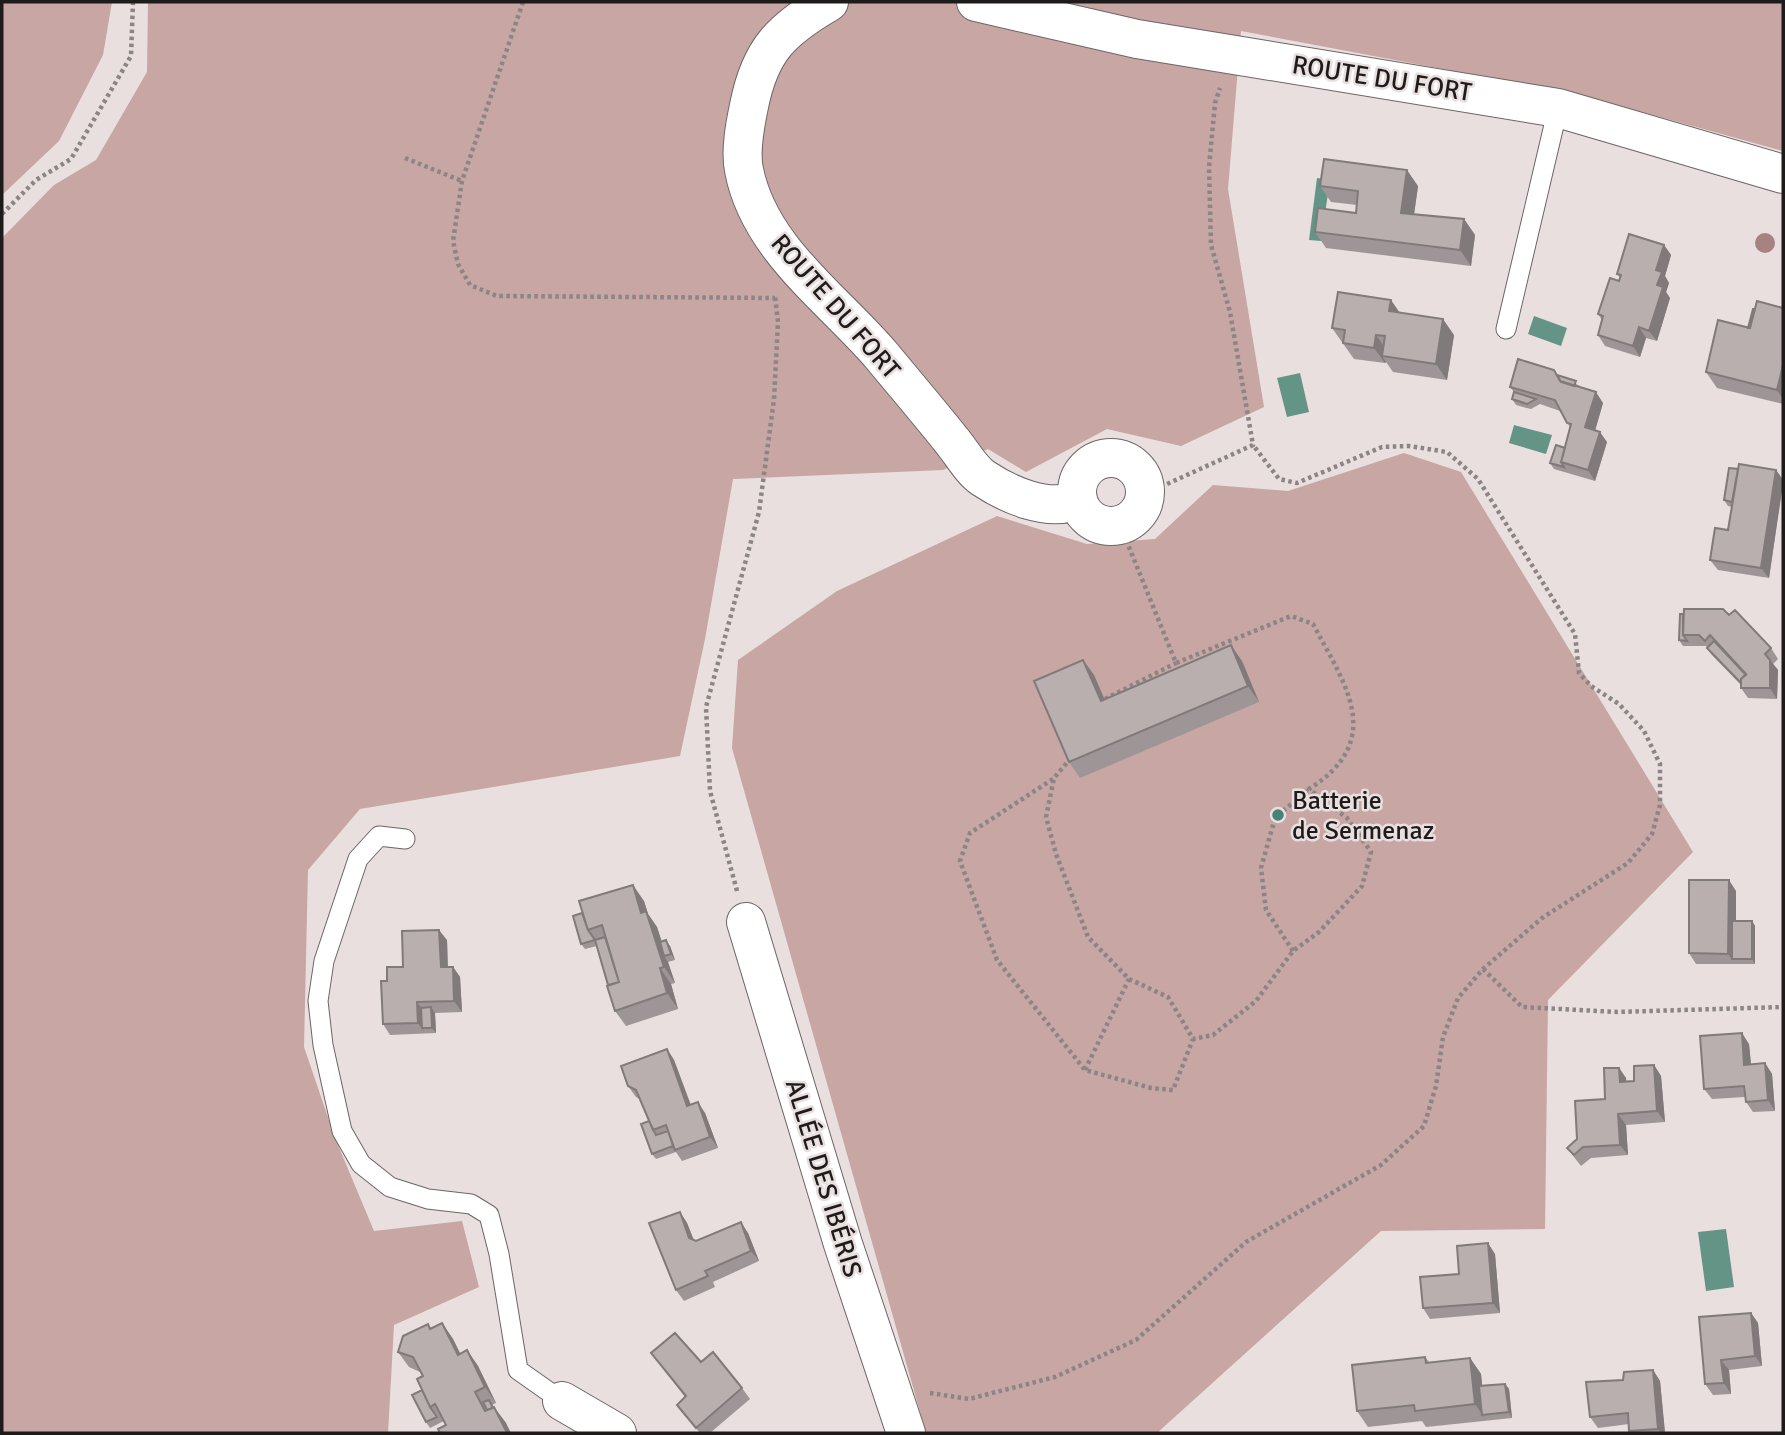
<svg xmlns="http://www.w3.org/2000/svg" width="1785" height="1435" font-family="Signika,sans-serif">
<rect width="100%" height="100%" fill="#e8dfde"/>
<path fill="#c7a6a3" d="M2,2H112L103,55L59,141L2,195Z
M148,2H1783V151L1581,95L1241,31L1228,189L1264,407L1181,446L1107,429L1026,472L988,449L943,470L733,479L705,639L680,756L360,809L308,870L304,1047L335,1138L374,1231L462,1221L479,1287L394,1325L388,1433H2V238L54,185L96,160L147,72Z
M1404,453L1461,472L1693,852L1548,1000L1545,1229L1381,1231L1157,1433H926L732,748L738,660L837,591L997,516L1087,544L1155,539L1213,485L1288,491Z"/>
<path fill="#649486" d="M1317,178L1330,180L1321,241L1309,240Z
M1534,316L1567,328L1561,346L1528,334Z
M1300,373L1309,412L1287,417L1277,378Z
M1514,425L1552,435L1546,454L1509,443Z
M1726,1229L1734,1287L1706,1291L1698,1232Z"/>
<g fill="none" stroke-linecap="round" stroke-linejoin="round">
<g stroke="#6d6564" stroke-width="21">
<path id="service" d="M1506,329L1558,108
M405,839L379,836L358,859L324,961L318,1001L323,1045L342,1131L361,1164L390,1187L428,1199L471,1204L489,1215L499,1254L518,1370L562,1401"/>
</g>
<g stroke="#6d6564" stroke-width="40">
<path id="minor" d="M829,2C781,30 760,50 749,106C745,125 740,151 744,170C759,248 832,298 881,355C905,384 929,412 952,441C962,453 971,470 983,478C1007,494 1050,514 1078,499
M976,2L1137,39L1558,108L1783,174
M1077 492a34 34 0 1 1 68 0a34 34 0 1 1-68 0Z
M746,922L843,1244L906,1433
M562,1401L617,1433"/>
</g>
<path stroke="#8b8585" stroke-width="4.5" stroke-dasharray="3.5 3.5" stroke-linecap="butt" d="M523,2L462,181L453,241L458,264L470,285L497,296L775,298
M405,158L462,181
M2,214L36,180L71,159L131,56L133,2
M1143,480L1156,489L1253,445L1230,312L1211,245L1209,167L1215,103L1220,88
M1105,699L1176,663
M1071,758L1054,778L1046,817L1056,854L1088,937L1129,979L1168,997L1193,1039L1213,1035L1256,1001L1293,951L1319,932L1362,886L1371,852L1347,818L1309,789C1386,740 1346,686 1313,624L1291,616L1176,663L1120,525
M1053,779L970,833L960,861L997,960L1085,1070L1151,1088L1173,1090L1193,1039
M737,891L710,791L706,707L759,512L774,399L778,322L775,296
M1293,951L1266,910L1261,868L1275,818L1309,789
M1483,969L1522,1007L1617,1012L1783,1007
M1085,1070L1129,979
M930,1393L969,1399L1055,1377L1136,1340L1246,1242L1381,1165L1424,1126L1436,1086L1443,1037L1458,998L1483,969L1542,918L1628,863L1652,834L1660,805V764L1644,731L1619,704L1591,686L1579,673L1575,634L1478,479L1447,452L1409,446L1382,447L1297,483L1279,479L1253,445"/>
<use href="#service" stroke="#fff" stroke-width="19"/>
<use href="#minor" stroke="#fff" stroke-width="38"/>
</g>
<circle fill="#a68280" cx="1765" cy="243" r="10"/>
<path fill="#9e9696" d="M1320,186H1418L1414,214L1464,219L1475,235L1471,266L1326,248L1315,232L1356,213L1357,205L1331,202Z
M1664,245L1671,255L1665,276L1669,283L1666,292L1670,298L1657,341L1646,338L1640,357L1605,346L1598,335L1602,320L1598,314L1619,281L1620,278L1617,274Z
M1783,308V404L1717,388L1706,372L1748,328Z
M1400,312L1454,335L1447,380L1393,372L1386,362L1385,363L1354,359L1332,328Z
M1557,375L1580,386L1579,387L1603,403L1595,430L1607,442L1595,481L1554,469L1550,463L1565,448L1570,427L1560,411L1540,404L1531,409L1516,405L1512,399L1514,392L1510,387Z
M1738,469L1776,470L1783,480L1769,578L1718,570L1710,560L1728,530L1732,507L1728,506L1724,500Z
M1680,614L1729,615L1771,648L1778,659L1773,664L1778,670L1777,699L1748,698L1741,688V685L1711,654L1706,646H1683L1679,640Z
M1083,660L1094,675L1105,700L1242,661L1259,702L1080,778L1069,762Z
M1736,891V921H1752L1755,926V964H1696L1689,953Z
M644,901L648,914L657,927L662,942L670,946L675,960L668,962L675,983L671,984L678,1009L626,1026L615,1011L597,946L585,949L581,944L573,916Z
M447,940L448,967H453L460,977L462,1012L435,1013L436,1033L390,1035L383,1024L387,981L403,967Z
M1749,1044L1751,1064L1765,1063L1772,1074L1775,1111L1753,1112L1746,1102L1745,1097L1712,1099L1704,1089Z
M667,1049L674,1060L691,1105L705,1113L718,1148L682,1161L676,1152L656,1159L652,1154L649,1121L640,1099L636,1097L628,1086Z
M1654,1065L1661,1076L1665,1122L1626,1125L1628,1155L1591,1158L1581,1166L1567,1148L1577,1139L1605,1099L1619,1068L1626,1078V1081H1634Z
M680,1212L687,1223L694,1240L696,1241L748,1233L759,1261L713,1282L715,1287L684,1301L676,1290Z
M1495,1254L1500,1313L1430,1319L1423,1308L1459,1274Z
M1751,1313L1758,1323L1762,1366L1729,1370L1731,1394L1713,1395L1705,1384Z
M442,1323L453,1339L460,1354L467,1350L478,1366L496,1403L492,1405L506,1423L446,1425L444,1421L430,1428L426,1422L422,1390L423,1376L420,1372L409,1367L398,1352L431,1329Z
M651,1353L701,1362L742,1388L750,1399L710,1433H700L677,1405L685,1397Z
M1425,1357L1429,1362L1470,1358L1481,1374L1482,1386L1505,1384L1509,1389L1512,1418L1426,1427L1422,1421L1368,1427L1357,1411Z
M1653,1370L1660,1381L1665,1433H1631L1629,1424L1598,1428L1590,1417L1623,1380Z"/>
<path fill="#817a7a" d="M1407,170L1418,186L1412,229L1401,213Z
M1464,219L1475,235L1471,266L1460,250Z
M1664,245L1671,255L1665,276L1669,283L1666,292L1670,298L1657,341L1649,331L1657,285L1656,270Z
M1391,300L1402,316L1389,311Z
M1443,319L1454,335L1447,380L1436,364Z
M1639,327L1646,338L1640,357L1633,346Z
M1376,335L1387,351L1382,356L1386,362L1385,363L1374,348Z
M1783,365V399L1777,390Z
M1596,392L1603,403L1593,438L1585,427Z
M1600,432L1607,442L1595,481L1588,470Z
M1776,470L1783,480V484L1769,578L1761,568Z
M1231,645L1242,661L1259,702L1248,686Z
M1083,660L1094,675L1112,717L1101,701Z
M1770,660L1778,670L1777,699L1770,688Z
M1729,880L1736,891V959H1732L1728,954Z
M633,885L644,901L648,914L657,927L666,956H664L668,962L675,983L664,967L641,913Z
M1752,921L1755,926V964L1752,959Z
M439,930L447,940L448,978L441,967Z
M666,940L670,946L675,960L671,954Z
M453,967L460,977L462,1012L454,1001Z
M660,968L671,984L678,1009L667,993Z
M417,1002L425,1013L422,1028L425,1033L418,1023Z
M431,1007L435,1013L436,1033L432,1028Z
M1742,1033L1749,1044L1752,1075L1744,1065Z
M667,1049L674,1060L695,1117L687,1106Z
M1765,1063L1772,1074L1775,1111L1768,1100Z
M1654,1065L1661,1076L1665,1122L1657,1111Z
M1619,1068L1626,1078L1628,1092L1620,1082Z
M698,1102L705,1113L718,1148L710,1137Z
M1618,1114L1626,1125L1628,1155L1620,1145Z
M680,1212L687,1223L697,1249L689,1238Z
M741,1222L748,1233L759,1261L751,1251Z
M1488,1243L1495,1254L1500,1313L1493,1303Z
M1751,1313L1758,1323L1762,1366L1755,1356Z
M442,1323L453,1339L469,1371L458,1355Z
M467,1350L478,1366L496,1403L485,1387Z
M1470,1358L1481,1374L1485,1414L1482,1415L1486,1420L1475,1404Z
M1721,1360L1729,1370L1731,1394L1724,1383Z
M1653,1370L1660,1381L1665,1433H1661L1658,1429Z
M1505,1384L1509,1389L1512,1418L1509,1412Z
M494,1407L506,1423L511,1433H507Z"/>
<path fill="#b8afae" stroke="#817a7a" stroke-width="2" d="M1324,159L1407,170L1401,213L1464,219L1460,250L1315,232L1318,208L1356,213L1358,191L1320,186Z
M1629,234L1664,245L1656,270L1662,272L1657,285L1663,287L1649,331L1639,327L1633,346L1598,335L1603,316L1598,314L1610,278L1619,281L1621,275L1617,274Z
M1338,292L1391,300L1389,311L1443,319L1436,364L1382,356L1385,336L1376,335L1374,348L1343,343L1345,330L1332,328Z
M1757,301L1783,308V365L1777,390L1706,372L1718,320L1750,328Z
M1753,309H1755L1750,328H1748Z
M1518,359L1554,370L1560,381L1596,392L1585,427L1600,432L1588,470L1561,462L1571,424L1567,423L1555,400L1510,387Z
M1557,375L1576,381L1574,386L1561,382Z
M1514,392L1536,399L1527,404L1512,399Z
M1556,445L1565,448L1561,462L1564,467L1550,463Z
M1739,464L1776,470L1761,568L1710,560L1715,528L1728,530Z
M1729,468L1738,469L1732,502L1724,500Z
M1684,609H1723L1729,615L1735,610L1771,648L1765,654L1770,660V688H1741V679L1746,674L1710,635L1705,641L1699,635H1683Z
M1680,614H1683V635L1687,641L1679,640Z
M1714,641L1746,675L1741,679V683L1707,648Z
M1231,645L1248,686L1069,762L1034,681L1083,660L1101,701Z
M1689,880H1729L1728,954L1689,953Z
M633,885L641,913L646,911L664,967L660,968L667,993L615,1011L607,986L619,982L602,925L588,930L579,901Z
M582,913L588,930L595,940L581,944L573,916Z
M1732,921H1752V959H1732Z
M439,930L441,967H453L454,1001L417,1002L418,1023L383,1024L381,981H387V967H403L402,931Z
M605,937L619,982L608,985L595,940Z
M666,940L671,954L664,956L660,942Z
M431,1007L432,1028H422L421,1008Z
M1742,1033L1744,1065L1765,1063L1768,1100L1746,1102L1744,1086L1704,1089L1700,1036Z
M667,1049L687,1106L698,1102L710,1137L675,1150L666,1125L653,1130L636,1090L628,1086L621,1066Z
M1654,1065L1657,1111L1618,1114L1620,1145L1583,1147L1574,1155L1567,1148L1577,1139L1575,1101L1605,1099L1604,1068H1619L1620,1082L1634,1081V1066Z
M649,1121L656,1135L668,1131L673,1146L652,1154L641,1124Z
M680,1212L689,1238L696,1241L741,1222L751,1251L705,1271L708,1276L676,1290L649,1223Z
M1488,1243L1493,1303L1423,1308L1420,1277L1459,1274L1457,1246Z
M1751,1313L1755,1356L1721,1360L1724,1383L1705,1384L1699,1317Z
M442,1323L458,1355L467,1350L485,1387L475,1392L485,1411L494,1407L507,1433H440L438,1429L446,1425L435,1404L430,1407L417,1379L423,1376L413,1357L398,1352L403,1336L428,1324L430,1329Z
M675,1333L701,1362L713,1352L742,1388L696,1428L677,1405L686,1396L651,1353Z
M1425,1357L1426,1363L1470,1358L1475,1404L1415,1411L1414,1405L1357,1411L1352,1365Z
M1653,1370L1658,1429L1629,1431L1628,1413L1590,1417L1586,1382L1623,1380L1624,1372Z
M1505,1384L1509,1412L1482,1415L1479,1386Z
M422,1390L430,1407L437,1417L426,1422L412,1395Z
M489,1400L493,1408L487,1410L483,1402Z"/>
<circle fill="#438473" stroke="#e8dfde" stroke-width="2.5" cx="1278" cy="815" r="7"/>
<g text-anchor="middle" stroke-width="5" stroke-linejoin="round" paint-order="stroke">
<g font-size="26" fill="#1e1b1b" stroke="#e8dfde">
<text transform="translate(1382 78) rotate(9)" y="9">ROUTE DU FORT</text>
<text transform="translate(836 306) rotate(49)" y="9">ROUTE DU FORT</text>
<text transform="translate(824 1178) rotate(73)" y="9">ALLÉE DES IBÉRIS</text>
</g>
<g font-size="26" fill="#1e1b1b" stroke="#e8dfde" text-anchor="start">
<text x="1292" y="809">Batterie<tspan x="1292" dy="30">de Sermenaz</tspan></text>
</g>
</g>
<rect width="1785" height="1435" fill="none" stroke="#1e1b1b" stroke-width="7"/>
</svg>
